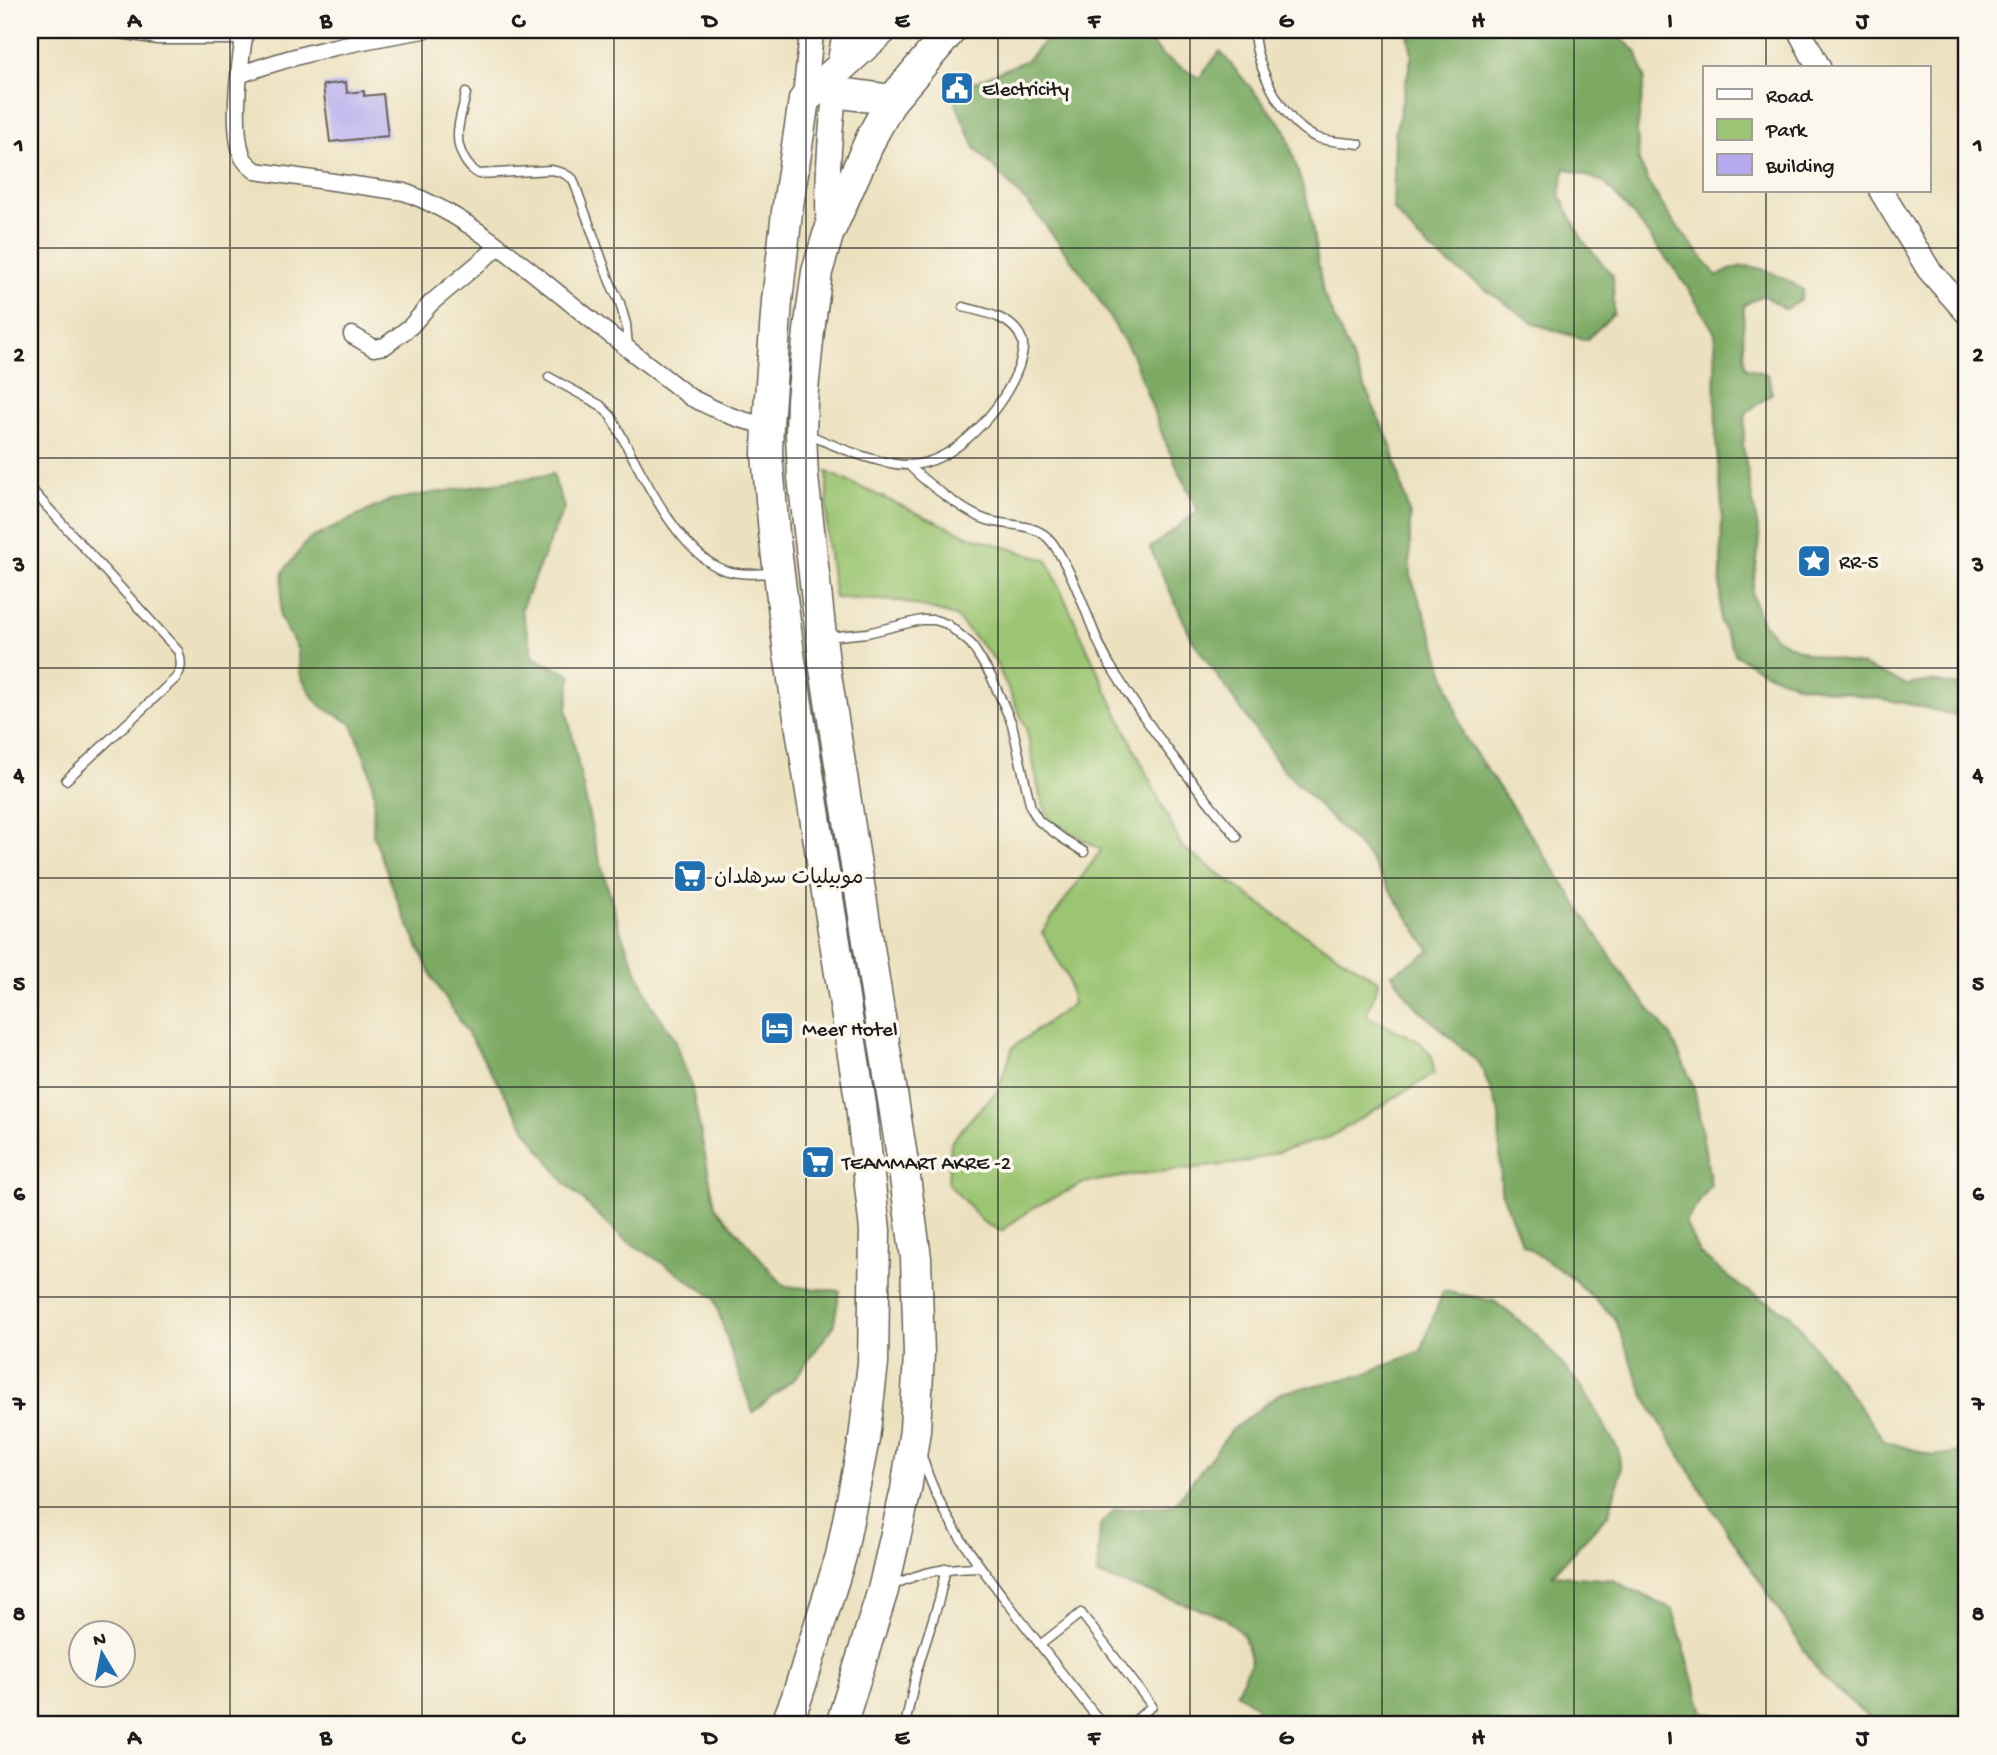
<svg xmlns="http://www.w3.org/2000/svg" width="1997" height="1755" font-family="'Gochi Hand','Playpen Sans Arabic',sans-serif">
<rect width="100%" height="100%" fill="#fbf7ec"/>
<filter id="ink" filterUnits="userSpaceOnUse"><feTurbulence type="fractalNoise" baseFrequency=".0143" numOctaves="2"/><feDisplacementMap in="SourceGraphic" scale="14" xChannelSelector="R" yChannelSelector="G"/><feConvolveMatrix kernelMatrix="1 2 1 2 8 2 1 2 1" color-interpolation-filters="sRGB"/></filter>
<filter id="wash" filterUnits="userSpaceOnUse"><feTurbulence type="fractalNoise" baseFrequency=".00686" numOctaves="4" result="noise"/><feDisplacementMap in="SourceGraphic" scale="28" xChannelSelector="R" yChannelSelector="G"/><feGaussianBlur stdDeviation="1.57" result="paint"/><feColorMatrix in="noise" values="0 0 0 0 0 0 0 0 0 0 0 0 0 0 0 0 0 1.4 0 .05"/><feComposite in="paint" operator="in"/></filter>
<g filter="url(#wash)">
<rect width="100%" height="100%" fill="#ece1bf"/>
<path fill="#9bc572" stroke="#5c7047" stroke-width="2" d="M827,472L966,535L1047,560L1111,700L1182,847L1285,922L1379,981L1366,1016L1419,1041L1432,1056L1434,1074L1330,1137L1241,1163L1140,1174L1084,1183L1034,1207L1001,1231L984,1223L948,1183L951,1142L974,1115L997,1092L1013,1047L1073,1004L1068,979L1042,932L1101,850L1050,820L1040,796L1026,727L994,659L955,616L901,601L835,598L827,541Z"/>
<path fill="#7caa64" stroke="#4c6340" stroke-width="2" d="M1055,30H1141L1162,55L1199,78L1220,51L1285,129L1309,208L1323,293L1392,448L1410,517V575L1436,645L1464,736L1562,881L1624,977L1671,1036L1694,1087L1711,1185L1685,1222L1699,1253L1741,1287L1790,1314L1885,1441L1934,1456L1967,1451V1725H1878L1821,1676L1711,1506L1644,1396L1615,1318L1573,1279L1522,1244L1501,1191L1499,1112L1480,1064L1413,1004L1392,974L1430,951L1367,855L1282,768L1193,641L1150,548L1198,511L1166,444L1132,354L1088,282L1033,209L975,148L951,92L1027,60Z
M1407,30H1609L1618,36L1636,51L1645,77L1637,131L1639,161L1651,187L1670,217L1717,276C1724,273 1731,269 1739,267C1758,263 1787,279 1803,290L1800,301L1785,309L1763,295L1744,305L1743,333L1745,367L1768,375L1772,393L1746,413L1743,446L1760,540L1752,593L1761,621L1777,639L1806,653L1861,665L1907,685L1931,681L1967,687V718L1904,703L1799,685L1764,672L1736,655L1720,621L1722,507L1716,441L1715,333L1684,282L1634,216L1604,182L1565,168L1560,195L1583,241L1613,276L1614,314L1586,340L1535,324L1438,256L1418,238L1393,209L1395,134L1412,54Z
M553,474L564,508L521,609L534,658L571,675L567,711L595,844L621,933L651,1004L675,1039L692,1089L715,1206L784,1286L840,1291L833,1327L795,1378L753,1412L734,1361L714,1298L669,1267L621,1237L564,1182L527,1131L482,1056L433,979L399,904L373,834L374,794L369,769L352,724L324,708L315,700L301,677L297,648L280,617L283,572L308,540L390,500Z
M1443,1291L1494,1301L1537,1335L1583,1389L1618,1449L1621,1471L1609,1513L1552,1575L1613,1580L1673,1610L1703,1712L1724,1718L1730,1725H1255L1256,1706L1236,1693L1251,1663L1244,1636L1224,1617L1097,1575L1100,1526L1114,1510L1174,1505L1232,1430L1280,1393L1362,1375L1421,1351Z"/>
<g id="blocks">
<path fill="#b6aaef" d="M346,82L347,93L364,91V96L383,94L388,136L330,142L323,85Z"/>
</g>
</g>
<g filter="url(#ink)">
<use href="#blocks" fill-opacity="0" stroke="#656155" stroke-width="2"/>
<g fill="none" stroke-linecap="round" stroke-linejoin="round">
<g stroke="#656155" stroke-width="11">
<path id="lane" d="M1254,30C1255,65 1282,121 1315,137C1327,142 1345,142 1359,144
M466,93C464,106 457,123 458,137C458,151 467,168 479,174L552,170L563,173L573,179L610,282L620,303L626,324L628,346
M549,377L600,405L611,416C636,461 675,552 724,570C740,575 756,574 772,573
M807,434C835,446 878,465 909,465C956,464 1005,406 1019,366C1021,358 1025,348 1022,340C1014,317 983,312 963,307
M909,465C923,481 966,513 987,520C1006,526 1032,523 1047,537C1055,544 1060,555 1065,564C1084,598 1092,637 1113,670C1149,729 1193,783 1237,837
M30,488L178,651C182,662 182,669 176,678L66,780
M828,637L867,633L921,620H935L947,624L971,644L991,676L1012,724L1031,808L1039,821L1062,838L1084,852
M922,1456C938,1514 975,1560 1011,1607C1041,1647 1072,1686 1103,1725
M892,1586C924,1570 945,1568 980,1567
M1040,1645L1081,1613L1152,1706L1130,1725
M905,1725L917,1670L939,1600L946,1568"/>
</g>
<g stroke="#656155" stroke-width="19">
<path id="street" d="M121,30L158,36H244
M245,30C240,63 231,123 242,155C244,162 250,166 256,171L404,192C465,214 517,260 568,301C608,334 649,365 690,397C716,410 739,422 768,425
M239,75C301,52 359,41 424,30
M352,335L374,348L385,346L411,326L431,303L498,247"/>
</g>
<g stroke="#656155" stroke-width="26">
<path id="secondary" d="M1799,30L1819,68
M804,100L812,30
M1881,191L1929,270L1967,313
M828,231C826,163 832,97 845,30"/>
</g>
<g stroke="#656155" stroke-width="33">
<path id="highway" d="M834,92L892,100
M786,1725L797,1697L841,1556L864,1439L873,1363L875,1230L861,1105L789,654L774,533L767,454L768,425L777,301L787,212L804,100L882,30
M841,1725L883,1590L906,1490L915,1430L919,1354L916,1258L903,1163L824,662L803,477L801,434L802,400L809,331L817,272L828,235L873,134L892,100L951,30"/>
</g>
<use href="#lane" stroke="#fff" stroke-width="8"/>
<use href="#street" stroke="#fff" stroke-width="16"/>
<use href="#secondary" stroke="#fff" stroke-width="23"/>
<use href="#highway" stroke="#fff" stroke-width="30"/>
</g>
</g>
<path fill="none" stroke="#1c1c1c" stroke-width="2" stroke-opacity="0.55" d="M230,30V1725M422,30V1725M614,30V1725M806,30V1725M998,30V1725M1190,30V1725M1382,30V1725M1574,30V1725M1766,30V68M1766,191V1725M30,248H1967M30,458H1967M30,668H1967M30,878H1967M30,1087H1967M30,1297H1967M30,1507H1967"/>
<defs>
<g id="civic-square" transform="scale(1.75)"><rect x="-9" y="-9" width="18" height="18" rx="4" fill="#1f6fb2" stroke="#fbf7ec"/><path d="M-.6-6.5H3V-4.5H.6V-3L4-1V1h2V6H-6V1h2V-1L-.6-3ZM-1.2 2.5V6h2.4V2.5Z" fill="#fff"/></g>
<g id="sight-square" transform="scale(1.75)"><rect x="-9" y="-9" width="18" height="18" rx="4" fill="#1f6fb2" stroke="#fbf7ec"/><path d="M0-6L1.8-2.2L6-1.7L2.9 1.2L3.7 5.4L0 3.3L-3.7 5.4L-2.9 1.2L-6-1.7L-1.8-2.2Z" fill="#fff"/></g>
<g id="supermarket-square" transform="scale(1.75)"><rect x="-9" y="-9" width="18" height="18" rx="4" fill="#1f6fb2" stroke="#fbf7ec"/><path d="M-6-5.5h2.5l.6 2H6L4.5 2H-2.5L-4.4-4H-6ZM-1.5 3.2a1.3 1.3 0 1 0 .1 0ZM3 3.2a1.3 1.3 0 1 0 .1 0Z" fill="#fff"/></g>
<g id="hotel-square" transform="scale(1.75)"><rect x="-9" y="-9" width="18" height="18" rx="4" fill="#1f6fb2" stroke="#fbf7ec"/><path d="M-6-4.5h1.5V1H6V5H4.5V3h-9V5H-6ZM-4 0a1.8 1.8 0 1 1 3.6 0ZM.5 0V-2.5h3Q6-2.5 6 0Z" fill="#fff"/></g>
</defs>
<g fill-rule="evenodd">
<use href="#civic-square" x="957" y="88"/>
<use href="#sight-square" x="1814" y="561"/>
<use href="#supermarket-square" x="690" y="876"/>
<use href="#hotel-square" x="777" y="1028"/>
<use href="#supermarket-square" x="818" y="1162"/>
</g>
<g text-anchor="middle" stroke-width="7" stroke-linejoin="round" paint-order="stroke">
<g font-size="21" fill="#1c1c1c" stroke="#fbf7ec" text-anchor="start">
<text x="982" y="95">Electricity</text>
<text x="1839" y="568">RR-5</text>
<text x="714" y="883">موبيليات سرهلدان</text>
<text x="802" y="1035">Meer Hotel</text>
<text x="842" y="1169">TEAMMART AKRE -2</text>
</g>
</g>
<rect width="1997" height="1755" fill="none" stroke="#fbf7ec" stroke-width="77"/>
<rect x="1703" y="66" width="228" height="126" fill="#fbf7ec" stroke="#a29f99" stroke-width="2"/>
<rect x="1717" y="89" width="35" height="10" fill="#ffffff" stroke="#a29f99" stroke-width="2"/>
<text x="1766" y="102" font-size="21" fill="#1c1c1c">Road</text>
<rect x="1717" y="119" width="35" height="21" fill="#9bc572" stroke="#a29f99" stroke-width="2"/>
<text x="1766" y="136" font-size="21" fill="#1c1c1c">Park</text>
<rect x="1717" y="154" width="35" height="21" fill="#b6aaef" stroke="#a29f99" stroke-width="2"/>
<text x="1766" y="172" font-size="21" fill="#1c1c1c">Building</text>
<g transform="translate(102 1654) rotate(350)"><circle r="33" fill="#fbf7ec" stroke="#a29f99" stroke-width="2"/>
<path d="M0-5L12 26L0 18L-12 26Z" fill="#1f6fb2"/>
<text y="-10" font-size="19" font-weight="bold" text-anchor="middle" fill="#1c1c1c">N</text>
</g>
<rect x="38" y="38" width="1920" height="1678" fill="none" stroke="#1c1c1c" stroke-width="2.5"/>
<g font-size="23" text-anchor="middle" font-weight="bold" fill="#1c1c1c">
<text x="134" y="27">A</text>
<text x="326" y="27">B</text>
<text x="518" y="27">C</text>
<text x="710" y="27">D</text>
<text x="902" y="27">E</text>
<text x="1094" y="27">F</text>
<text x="1286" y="27">G</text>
<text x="1478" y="27">H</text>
<text x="1670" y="27">I</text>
<text x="1862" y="27">J</text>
<text x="19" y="151">1</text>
<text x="1978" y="151">1</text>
<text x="19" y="361">2</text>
<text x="1978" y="361">2</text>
<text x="19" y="571">3</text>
<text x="1978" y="571">3</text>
<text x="19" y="781">4</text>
<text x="1978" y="781">4</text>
<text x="19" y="990">5</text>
<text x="1978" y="990">5</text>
<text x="19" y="1200">6</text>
<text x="1978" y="1200">6</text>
<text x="19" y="1410">7</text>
<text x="1978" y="1410">7</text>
<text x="19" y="1620">8</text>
<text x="1978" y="1620">8</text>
<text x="134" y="1744">A</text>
<text x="326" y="1744">B</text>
<text x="518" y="1744">C</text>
<text x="710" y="1744">D</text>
<text x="902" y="1744">E</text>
<text x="1094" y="1744">F</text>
<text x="1286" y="1744">G</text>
<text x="1478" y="1744">H</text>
<text x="1670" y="1744">I</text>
<text x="1862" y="1744">J</text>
</g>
</svg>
